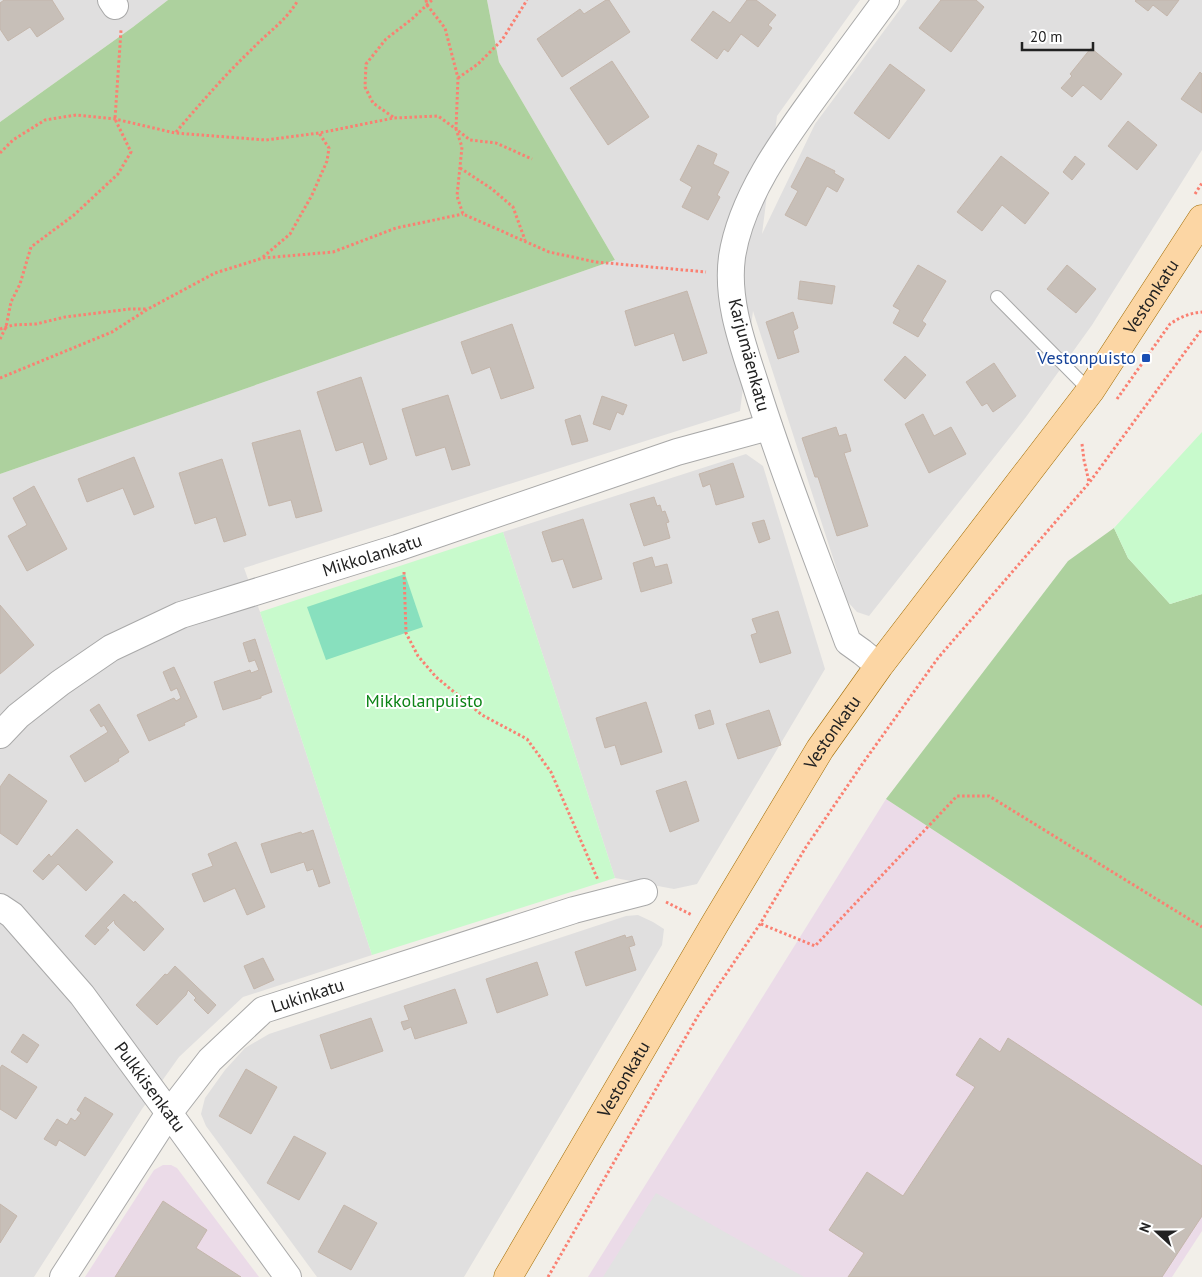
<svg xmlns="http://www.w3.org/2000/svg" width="1202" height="1277" font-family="'PT Sans',sans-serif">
<rect width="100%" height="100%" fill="#f2efe9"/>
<path fill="#e0dfdf" d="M0,0H168L133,27L0,122Z
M487,0H860L777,116L762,234L815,124L907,0H1202V150L1092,325L1026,417L869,616L857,612L847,601L753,311L740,411L244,568L260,612L372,955L243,997L179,1057L142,1109L34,1277H0V474L615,260L499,62Z
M746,454L763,466L825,669L697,884L674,889L615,878L503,532Z
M638,915L653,922L664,929L662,945L464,1277H317L206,1126L201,1114L205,1098L225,1070L245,1048L269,1034L626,916Z"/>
<path fill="#ebdbe8" d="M886,799L1202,1006V1231L1172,1277H588Z
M163,1165H171L177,1168L259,1277H85L154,1170Z"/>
<path fill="#add19e" d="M168,0H487L499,62L615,260L0,474V122L133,27Z
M1114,528L1128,558L1170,604L1202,594V1006L886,799L1068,561Z"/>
<path fill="#c8facc" d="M1202,432V594L1170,604L1128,558L1114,528Z
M503,532L615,878L372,955L260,612Z"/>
<path fill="#88e0be" d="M405,574L423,627L326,660L307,607Z"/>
<path fill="#e2e2e2" d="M656,1193L804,1277H603Z"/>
<path fill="#c7bfb8" stroke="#c4b6ab" d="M4,0H52L64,19L37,37L30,27L8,41L0,29V3Z
M606,0H609L630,32L562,77L537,39L580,9L584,14Z
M747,0H756L776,15L768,25L772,28L758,47L741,34L728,52L724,49L717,59L691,40L713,11L730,23Z
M941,0H976L984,7L951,52L919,28Z
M1136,0H1179L1167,16L1153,5L1148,11L1135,1Z
M1091,48L1122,74L1101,100L1083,85L1072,97L1061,88L1072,76L1070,74Z
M612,61L649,117L608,145L570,88Z
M890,64L925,90L889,139L854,113Z
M1200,72L1202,74V113L1181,99Z
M1128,121L1157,145L1137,170L1108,146Z
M698,145L717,154L713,164L729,172L717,195L720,197L708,220L682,207L692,187L680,180Z
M1001,156L1049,193L1025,224L1002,205L982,231L957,212Z
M1075,156L1085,164L1072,180L1063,172Z
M807,157L835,171L834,173L844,179L837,192L827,186L806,226L785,215L798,191L791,187Z
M918,265L946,281L922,321L926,324L918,337L893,323L900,310L893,306Z
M1067,265L1096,289L1076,313L1047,289Z
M800,281L835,286L832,304L798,299Z
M687,291L707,353L683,361L674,333L635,346L625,311Z
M793,312L798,328L793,331L799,352L778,359L766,322Z
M512,324L534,388L501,399L490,367L472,374L461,342Z
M905,356L926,375L905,399L884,380Z
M994,363L1016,396L993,412L987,403L982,406L966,382Z
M361,377L387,459L370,465L363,442L336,451L317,392Z
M448,395L470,465L452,470L445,447L416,456L402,409Z
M602,396L627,405L623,415L617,412L610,430L593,424Z
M923,414L934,436L951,427L966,454L929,473L905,424Z
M580,415L588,441L572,445L565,420Z
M836,427L839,436L846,434L851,451L844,453L868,526L837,536L818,477H815L802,438Z
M300,430L322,511L296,518L291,500L269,506L252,443Z
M134,457L154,507L134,515L123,488L87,502L78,479Z
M222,459L246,535L224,542L216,517L195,524L179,473Z
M733,463L744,497L716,505L710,484L703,487L699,474Z
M34,486L67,549L27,571L8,536L27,525L13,498Z
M654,497L657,506L660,505L662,512L665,511L669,522L666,523L670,538L644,546L630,504Z
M583,519L602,579L573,588L563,559L552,562L542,532Z
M764,520L770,539L759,543L752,523Z
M652,557L655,567L667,564L672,583L641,592L633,563Z
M0,605L34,645L0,674Z
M778,611L791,653L760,663L751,635L757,633L752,619Z
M255,639L272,692L261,696V698L223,710L214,682L250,670L251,673L259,670L255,660L249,662L243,643Z
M174,667L197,717L184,723L185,725L149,741L137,715L174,698L176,701L181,698L177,688L171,691L163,672Z
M646,702L662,752L621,765L615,745L605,748L596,718Z
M99,704L129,752L118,759L119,761L85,782L70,756L108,732L104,725L101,727L90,710Z
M710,710L714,724L699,729L695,715Z
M769,710L781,745L738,759L726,724Z
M9,774L47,801L17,845L0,833V787Z
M686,781L699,821L670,832L656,791Z
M77,829L113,862L86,891L58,864L43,880L33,871L49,854L51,857Z
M313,830L330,883L319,887L313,869L307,871L304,862L271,873L261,844L301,832L302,834Z
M236,842L265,907L247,915L235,888L204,902L192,874L213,866L208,854Z
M124,894L134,903L135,901L164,929L144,951L115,924L114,920L106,928L109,930L95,945L85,936Z
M625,935L626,938L632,936L635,945L629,947L636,970L586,986L575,952Z
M263,958L274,980L254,989L244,966Z
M537,962L548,995L497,1013L486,979Z
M175,966L216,1005L208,1014L194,1000L196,998L188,990L186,995L157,1025L136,1005L165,974L167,975Z
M455,989L467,1023L415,1039L411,1027L404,1030L401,1022L409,1020L404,1006Z
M371,1018L383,1051L331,1069L320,1035Z
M23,1034L39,1045L27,1063L11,1052Z
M980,1038L1000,1052L1008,1038L1202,1166V1216L1162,1277H848L864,1253L829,1230L867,1172L903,1196L975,1087L956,1075Z
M2,1065L37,1087L16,1119L0,1109V1068Z
M246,1069L277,1087L251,1134L219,1116Z
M85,1097L113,1114L85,1156L59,1140L56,1146L44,1139L57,1119L67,1125L71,1118L75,1121L81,1113L77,1110Z
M294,1136L326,1153L299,1200L267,1183Z
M163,1201L207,1230L196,1248L241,1277H115Z
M0,1204L17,1216L0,1243Z
M344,1205L377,1223L351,1270L318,1252Z"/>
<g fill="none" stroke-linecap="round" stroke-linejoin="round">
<g stroke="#a9a9a9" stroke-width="14">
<path id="lane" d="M997,297L1090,391"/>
</g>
<g stroke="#a9a9a9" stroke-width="28">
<g id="street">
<path d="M111,0L115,6"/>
<path d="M879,666L862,652L848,642C817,557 783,473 756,386C743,345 726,301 732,257C741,197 784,139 819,91C841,61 864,30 886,0"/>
<path id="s1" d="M0,735L18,716L60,683L111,648L181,615L397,548L677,452L769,427"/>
<path id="s2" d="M0,907L12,915L82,995L169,1113L288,1277"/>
<path id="s3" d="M63,1277L169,1113L210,1060L263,1010L574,910L644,892"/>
</g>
</g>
<g stroke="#a06b00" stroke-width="29">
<g id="primary">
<path id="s4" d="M508,1277L716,922L820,749L879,666L1090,391L1202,219"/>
</g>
</g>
<path stroke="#fa8072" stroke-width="3" stroke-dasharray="2.5 2.5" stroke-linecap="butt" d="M426,0L427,5L445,28L458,78L456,129L470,140L496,143L532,159
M458,78L478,64L502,40L527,0
M393,117L373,103L365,87L366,64L386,39L412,19L432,0
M176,132C200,104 224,76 251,50C267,33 287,20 298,0
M0,153L13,140L45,120L76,115L115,119L175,133L266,140L319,133L394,118L438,116L456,129L462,147L457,196L463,214L549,252L596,262L706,272
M460,168L492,189L513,207L525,240
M1195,194L1202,183
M263,257L290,234L312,195L327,161L329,148L319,133
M0,329L13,325L36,324L65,317L130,309H147
M0,339L6,327L11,302L20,284L31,247L74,215L118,174L131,152L115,119L121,30
M0,378L112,332L148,309L215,273L263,258L333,252L396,228L463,214
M1117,399L1170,324C1180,317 1190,313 1202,312
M1082,444L1084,460L1089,482
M404,572L406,633L418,656L436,677L482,715L527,739L551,772L598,880
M666,902L692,915
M761,924L815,946L957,796H989L1202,927
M548,1277L699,1014L760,924L806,847L863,763L938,658L1089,483L1202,329"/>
<use href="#lane" stroke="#fff" stroke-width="12"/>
<use href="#street" stroke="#fff" stroke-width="26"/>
<use href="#primary" stroke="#fcd6a4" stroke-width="28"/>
</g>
<rect fill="#1a4fb4" stroke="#fff" stroke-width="2" x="1141" y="353" width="10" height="10" rx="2.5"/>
<g text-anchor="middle" stroke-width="4" stroke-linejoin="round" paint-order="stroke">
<g font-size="18" fill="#222" stroke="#fff">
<text dy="6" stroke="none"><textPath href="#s4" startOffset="1174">Vestonkatu</textPath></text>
<text transform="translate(749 355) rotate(75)" y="6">Karjumäenkatu</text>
<text dy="6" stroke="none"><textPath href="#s1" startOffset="419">Mikkolankatu</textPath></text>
<text dy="6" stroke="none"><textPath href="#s4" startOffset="634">Vestonkatu</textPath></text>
<text dy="6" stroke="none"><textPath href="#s3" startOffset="382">Lukinkatu</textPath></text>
<text dy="6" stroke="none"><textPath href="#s4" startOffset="229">Vestonkatu</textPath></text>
<text dy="6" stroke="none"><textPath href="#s2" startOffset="235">Pulkkisenkatu</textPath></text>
</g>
<g font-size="18" fill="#164399" stroke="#fff" text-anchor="end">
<text x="1136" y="364">Vestonpuisto</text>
</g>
<g font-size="18" fill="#0c8416" stroke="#fff">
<text x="424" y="707">Mikkolanpuisto</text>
</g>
</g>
<g transform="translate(1157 1232) rotate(291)" stroke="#ffffff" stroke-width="4" paint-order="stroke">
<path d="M0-4L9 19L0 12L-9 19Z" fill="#222222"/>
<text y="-8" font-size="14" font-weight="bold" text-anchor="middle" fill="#222222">N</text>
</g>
<path d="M1022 42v8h71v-8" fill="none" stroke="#222222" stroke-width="2.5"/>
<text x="1030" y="42" font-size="15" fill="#222222" stroke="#ffffff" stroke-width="4" paint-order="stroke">20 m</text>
</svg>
